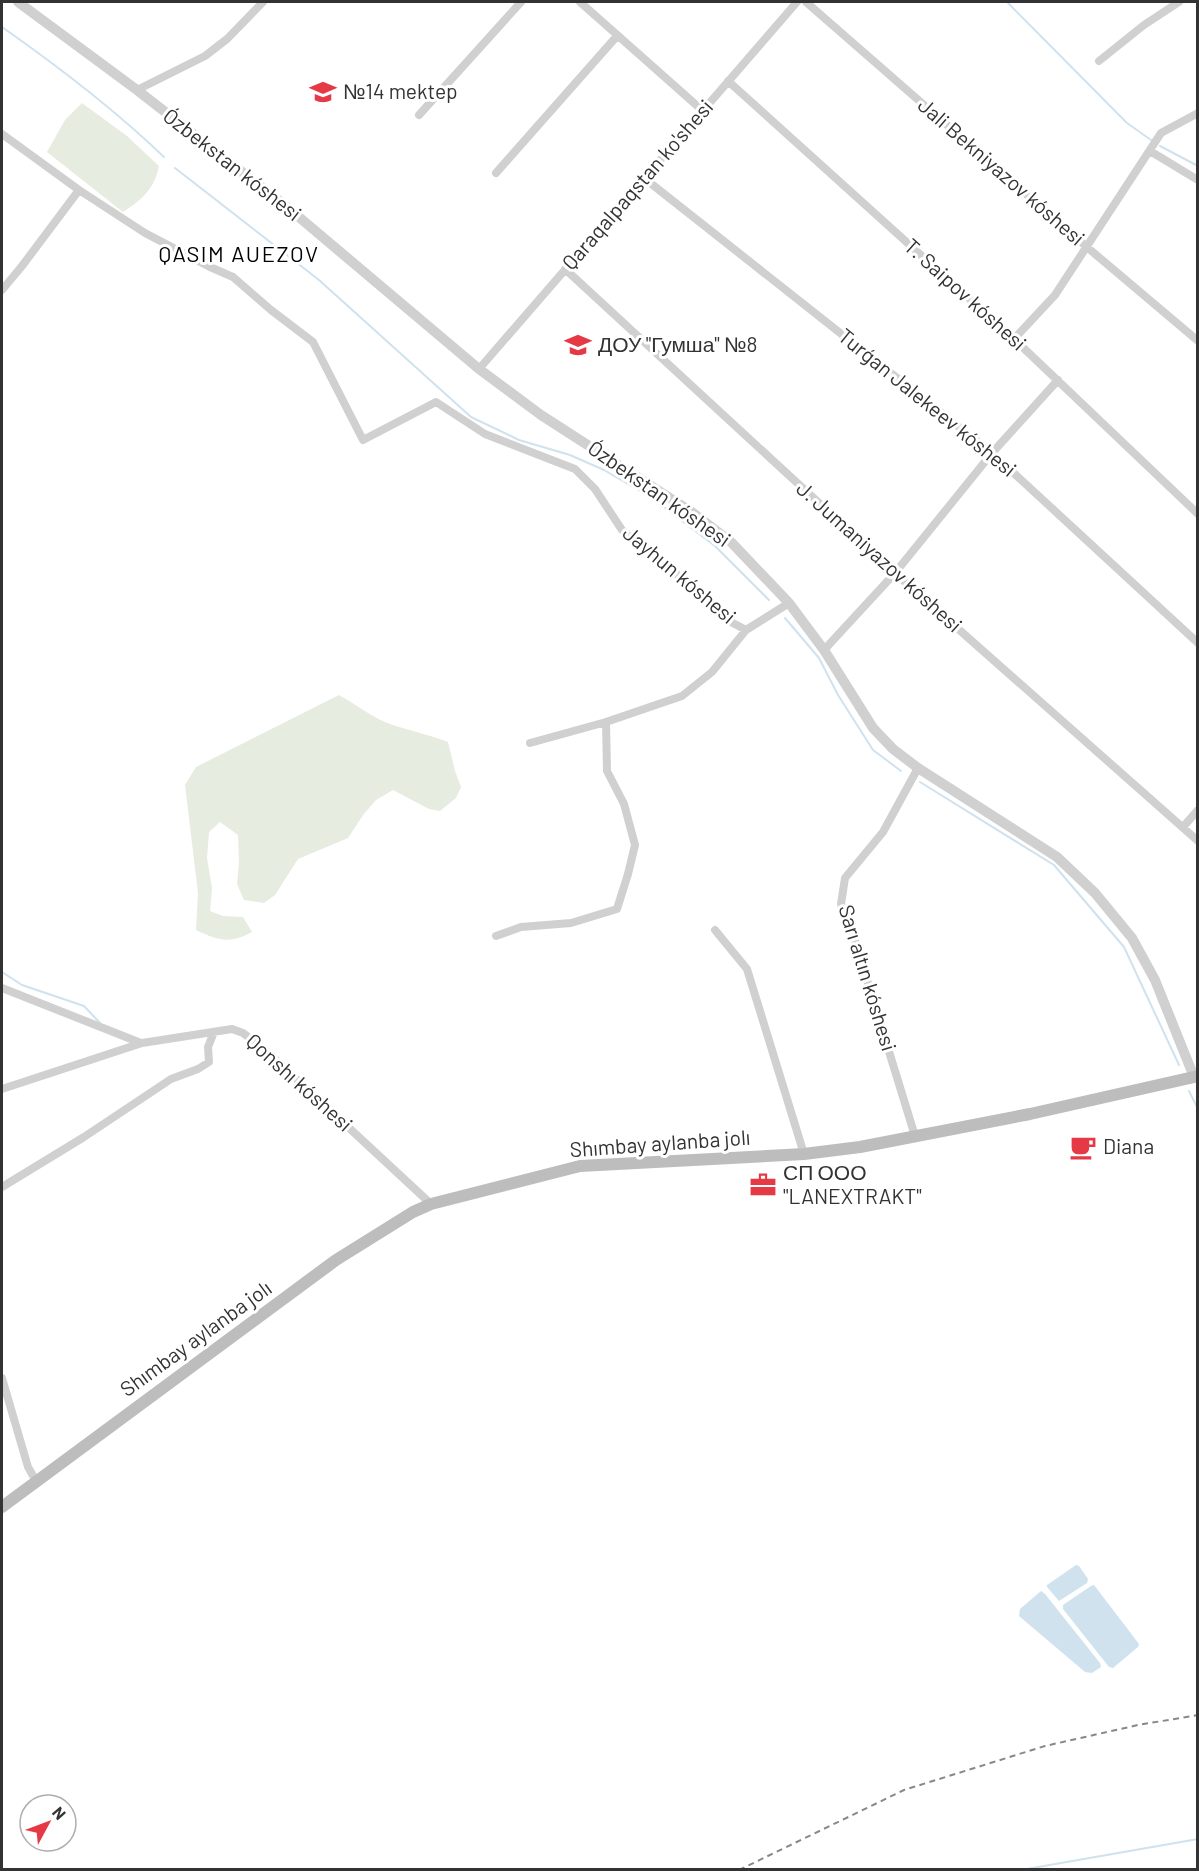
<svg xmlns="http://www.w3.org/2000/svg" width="1199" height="1871" font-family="Barlow,sans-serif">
<rect width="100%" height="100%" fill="#fff"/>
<path fill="#e6ecdf" d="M82,103L127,136L159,166C154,189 143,199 123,212L47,152L65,120Z
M339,695C357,705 374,719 393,725C412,731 430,735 448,742L455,771L461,787L456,798L440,811L429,809L393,790L376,800L363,815L348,838L298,859L275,895L264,903L244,900L237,884L239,863L238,835L220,822L209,832L207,858L212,888L210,911L223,916L243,917L252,932C230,944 219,941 196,930L198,893L185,785L196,767Z"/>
<path fill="#cfe2ee" d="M1076,1565L1079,1566L1088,1579L1087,1583L1059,1601L1047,1587V1585Z
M1094,1585L1139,1644L1138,1647L1113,1668L1109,1667L1063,1609V1605L1091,1586Z
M1041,1591L1045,1594L1100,1663L1101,1667L1092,1673L1085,1672L1019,1616L1020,1609Z"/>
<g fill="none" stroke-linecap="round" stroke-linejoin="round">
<path stroke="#cfe2ee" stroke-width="2" d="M1007,2L1127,123L1151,140
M2,27C59,67 113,108 164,157
M1160,146L1198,166
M175,168L319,280L471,417L519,440L570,455L604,470L652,498L715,546L769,600
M785,618L819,658L838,695L873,750L901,771
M920,782L1054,865L1124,947L1179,1065
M2,972L22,985L84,1006L100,1023
M1189,1091L1198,1109
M1021,1870L1198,1839"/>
<path stroke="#d0d0d0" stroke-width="8" d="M580,2L703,111
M806,2L1088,248L1198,341
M1099,61L1144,25L1179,2
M728,81L1014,339L1198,514
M137,90L205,56L227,39L263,2
M419,115L521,2
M2,134L79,190L145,233L210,267L233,277L271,310L313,342L363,440L436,402L485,434L575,469L595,489L622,530L672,570L731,622L746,630
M1150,151L1198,180
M496,173L617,36
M644,178L992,453L1198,643
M565,269L895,573L1198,841
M2,290L22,266L79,190
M1014,339L1055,295L1161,133L1198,113
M479,369L797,2
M824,650L895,573L992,453L1058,380
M530,743L606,722L682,696L712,672L746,630L789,603
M1183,827L1198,810
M715,930L747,969L804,1154
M496,936L521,927L571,923L617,909L628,874L635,845L624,804L607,771L606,722
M2,988L141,1043
M2,1089L142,1043L232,1029L243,1033L264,1049L431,1204
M915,1136L855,941L841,904L845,878L883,832L918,768
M2,1187L84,1137L171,1079L198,1069L209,1062L208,1047L214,1032
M2,1378L28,1467L36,1481"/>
<path stroke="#d0d0d0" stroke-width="10" d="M18,2L137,90L287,207L479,369L541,415L693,513L731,542L789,603L824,650L873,728L893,749L918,768L1057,857L1095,893L1132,938L1155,980L1194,1077"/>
<path stroke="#bdbdbd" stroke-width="12" d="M2,1507L336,1260L413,1212L431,1204L580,1166L804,1154L860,1147L1030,1114L1198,1076"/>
<path stroke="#888" stroke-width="2" stroke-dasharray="6 4.5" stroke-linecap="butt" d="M739,1870L904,1790L1045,1746L1138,1725L1198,1715"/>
</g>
<defs>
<g id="school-bare" transform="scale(2.07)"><path d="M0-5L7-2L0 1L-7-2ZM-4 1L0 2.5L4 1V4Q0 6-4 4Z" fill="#e63946" stroke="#fff" stroke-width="2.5" paint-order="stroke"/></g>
<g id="cafe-bare" transform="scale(2.07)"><path d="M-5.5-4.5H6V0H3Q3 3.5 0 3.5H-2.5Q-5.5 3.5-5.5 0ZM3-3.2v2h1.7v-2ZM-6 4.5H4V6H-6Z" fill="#e63946" stroke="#fff" stroke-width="2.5" paint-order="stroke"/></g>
<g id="office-bare" transform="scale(2.07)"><path d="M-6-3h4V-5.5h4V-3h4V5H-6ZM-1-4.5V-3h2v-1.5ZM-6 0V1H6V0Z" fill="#e63946" stroke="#fff" stroke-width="2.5" paint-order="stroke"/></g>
</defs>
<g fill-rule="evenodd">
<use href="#school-bare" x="323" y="92"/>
<use href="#school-bare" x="578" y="345"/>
<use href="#cafe-bare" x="1083" y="1147"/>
<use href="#office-bare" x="763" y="1185"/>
</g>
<g text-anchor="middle" stroke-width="6" stroke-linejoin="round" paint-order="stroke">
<g font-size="21" fill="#333" stroke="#fff" text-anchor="start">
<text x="343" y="99">№14 mektep</text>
<text x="598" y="352">ДОУ "Гумша" №8</text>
<text x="1103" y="1154">Diana</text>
<text x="783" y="1180">СП ООО<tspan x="783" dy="24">"LANEXTRAKT"</tspan></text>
</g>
<g font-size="21" fill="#333" stroke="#fff">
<text transform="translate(232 165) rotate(38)" y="7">Ózbekstan kóshesi</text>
<text transform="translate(1001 172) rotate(41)" y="7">Jali Bekniyazov kóshesi</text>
<text transform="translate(638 185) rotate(-49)" y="7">Qaraqalpaqstan ko'shesi</text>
<text transform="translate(965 295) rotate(42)" y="7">T. Saipov kóshesi</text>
<text transform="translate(927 403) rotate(39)" y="7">Turǵan Jalekeev kóshesi</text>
<text transform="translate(659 494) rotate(35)" y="7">Ózbekstan kóshesi</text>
<text transform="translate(879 557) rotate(42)" y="7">J. Jumaniyazov kóshesi</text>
<text transform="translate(679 575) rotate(40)" y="7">Jayhun kóshesi</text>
<text transform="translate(867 978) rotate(73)" y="7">Sarı altın kóshesi</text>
<text transform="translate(299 1083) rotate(42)" y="7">Qonshı kóshesi</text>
<text transform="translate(660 1144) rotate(-4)" y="7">Shımbay aylanba jolı</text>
<text transform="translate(196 1339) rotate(-36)" y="7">Shımbay aylanba jolı</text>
</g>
<g font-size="22" letter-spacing="1.5" fill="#000" stroke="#fff">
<text x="239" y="262">QASIM AUEZOV</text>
</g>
</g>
<rect width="1199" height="1871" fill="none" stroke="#333333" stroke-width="6"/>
<g transform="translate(48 1823) rotate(49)"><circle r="28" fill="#ffffff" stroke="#adadad" stroke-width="1.5"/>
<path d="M0-4.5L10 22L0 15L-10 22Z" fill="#e63946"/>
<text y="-9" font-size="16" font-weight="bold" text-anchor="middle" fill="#333333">N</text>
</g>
</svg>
